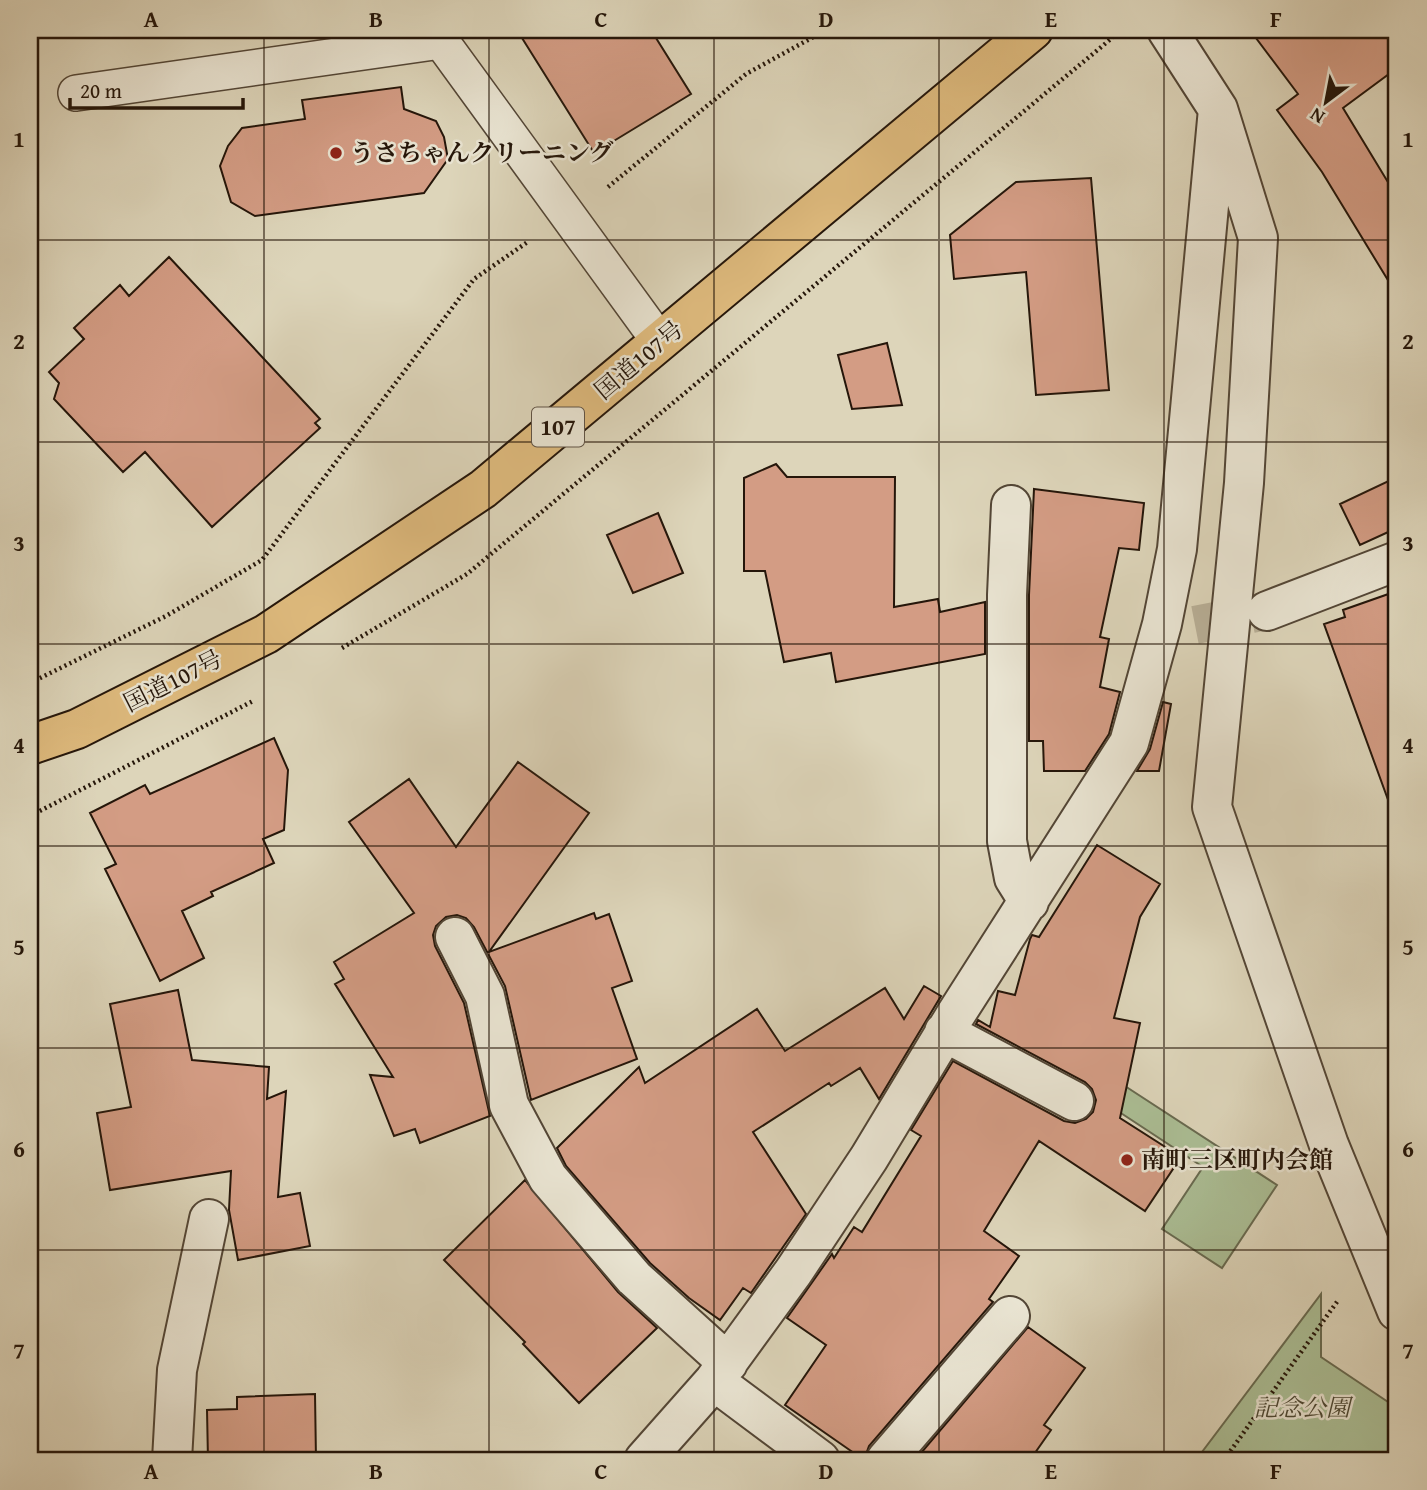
<svg xmlns="http://www.w3.org/2000/svg" width="1427" height="1490" font-family="'Gentium Book Plus','Noto Serif JP',serif">
<rect width="100%" height="100%" fill="#ddd5ba"/>
<filter id="stains"><feTurbulence type="fractalNoise" baseFrequency=".00286" numOctaves="4"/><feColorMatrix values="0 0 0 0 .2 0 0 0 0 .09 0 0 0 0 .02 0 0 0 .5 -.17"/></filter>
<radialGradient id="worn" r=".72"><stop offset=".6" stop-color="#630" stop-opacity="0"/><stop offset="1" stop-color="#630" stop-opacity=".3"/></radialGradient>
<path fill="#abbe95" stroke="#686a50" stroke-width="2" d="M1108,1075L1277,1185L1222,1268L1162,1229L1203,1167L1095,1096Z
M1321,1294V1357L1397,1408V1460H1196Z"/>
<path fill="#d39c84" stroke="#25160a" stroke-width="2" d="M517,30H651L691,94L594,153Z
M1250,30H1397V68L1343,108L1397,197V295L1322,172L1277,110L1298,94Z
M401,87L404,109L436,121L444,137L448,159L424,193L255,216L231,202L220,166L228,146L242,128L305,119L302,100Z
M1091,178L1109,390L1036,395L1026,272L954,279L950,235L1016,182Z
M169,257L320,419L315,423L320,428L212,527L145,452L123,472L54,399L59,383L49,372L84,339L74,328L120,285L129,296Z
M887,343L902,405L852,409L838,355Z
M776,464L787,477H895L894,607L938,599L940,612L985,602V654L836,682L831,653L784,662L765,571H744V478Z
M1397,477V528L1360,545L1340,504Z
M1034,489L1144,503L1139,550L1119,548L1100,637L1109,639L1100,687L1120,692L1109,734L1085,771H1044L1043,741H1029V595Z
M658,513L683,573L633,593L607,535Z
M1397,591V807L1391,808L1324,624L1345,617L1343,610Z
M1163,702L1171,704L1159,771H1137L1150,749Z
M274,738L288,770L284,830L263,839L274,863L211,892L213,896L182,911L204,958L160,981L105,869L116,864L90,813L145,785L150,794Z
M518,762L589,813L489,952L594,913L596,919L609,914L632,981L612,988L637,1059L531,1100L505,986L474,927L466,918L457,915L446,917L436,926L433,935L435,946L464,1003L490,1116L420,1143L415,1129L394,1136L370,1075L393,1077L335,984L344,979L334,962L414,913L349,822L409,779L456,847Z
M1097,845L1160,884L1140,917L1114,1018L1140,1023L1120,1118L1181,1157L1145,1211L1039,1141L984,1231L1019,1256L989,1299L993,1302L869,1446L864,1460L785,1405L826,1345L787,1318L832,1254L834,1258L854,1227L862,1232L921,1136L911,1130L953,1061L1064,1121L1075,1123L1086,1119L1093,1112L1096,1100L1092,1089L1085,1082L976,1024L978,1020L990,1027L998,991L1015,995L1030,939L1032,935L1039,937Z
M924,986L941,996L879,1099L860,1068L831,1086L829,1083L753,1132L806,1214L751,1293L743,1288L720,1320L689,1298L650,1263L566,1166L557,1148L639,1067L645,1083L757,1009L785,1051L885,988L904,1019Z
M178,990L192,1060L269,1067L267,1099L286,1091L278,1197L300,1193L310,1246L238,1260L229,1210L231,1171L110,1190L97,1113L131,1107L110,1004Z
M525,1180L618,1292L657,1328L579,1403L523,1344L525,1342L444,1260Z
M1028,1327L1085,1368L1044,1425L1051,1430L1030,1460H915Z
M315,1394L316,1460H208L207,1410L237,1409V1397Z"/>
<g fill="none" stroke-linecap="round" stroke-linejoin="round">
<path stroke="#b8af97" stroke-width="38" stroke-dasharray="38 19" stroke-linecap="butt" d="M1195,625L1261,612"/>
<g stroke="#534636" stroke-width="38">
<path id="service" d="M76,93L441,41L660,342"/>
</g>
<g stroke="#534636" stroke-width="42">
<path id="minor" d="M1167,30L1218,109L1258,238L1244,483L1212,807L1329,1145L1397,1311
M1011,505L1007,595V841L1014,878L1029,902
M1267,611L1397,561
M455,937L485,996L509,1105L548,1178L634,1278L728,1363
M944,1032L1074,1101
M714,1381L820,1460
M172,1460L177,1370L209,1219
M644,1460L714,1381L794,1271L869,1158L956,1014L1129,743L1162,624L1177,549L1218,109
M886,1460L1010,1316"/>
</g>
<g stroke="#25160a" stroke-width="42">
<path id="trunk" d="M30,745L77,729L266,634L483,489L1033,30"/>
</g>
<path stroke="#25160a" stroke-width="4.5" stroke-dasharray="2 3.5" stroke-linecap="butt" d="M608,187L746,74L826,30
M342,648L467,574L1118,33
M30,683L166,616L262,560L474,279L529,241
M30,816L253,701
M1224,1460L1339,1299"/>
<use href="#service" stroke="#e9e4d2" stroke-width="35"/>
<use href="#minor" stroke="#e9e4d2" stroke-width="38"/>
<use href="#trunk" stroke="#deba7d" stroke-width="38"/>
</g>
<path fill="none" stroke="#25160a" stroke-width="2" stroke-opacity="0.55" d="M264,30V1460M489,30V1460M714,30V1460M939,30V1460M1164,30V1460M30,240H1397M30,442H1397M30,644H1397M30,846H1397M30,1048H1397M30,1250H1397"/>
<g fill="#8f2418" stroke="#e9e4d2" stroke-width="2.5">
<circle cx="336" cy="153" r="7"/>
<circle cx="1127" cy="1160" r="7"/>
</g>
<g text-anchor="middle" stroke-width="5" stroke-linejoin="round" paint-order="stroke">
<rect fill="#e9e4d2" stroke="#605446" stroke-width="2" x="532" y="407.5" width="52" height="39" rx="5"/>
<g font-size="23" font-weight="bold" fill="#25160a">
<text x="558" y="435">107</text>
</g>
<g font-size="24" font-weight="bold" fill="#25160a" stroke="#e9e4d2" text-anchor="start">
<text x="350" y="161">うさちゃんクリーニング</text>
<text x="1141" y="1168">南町三区町内会館</text>
</g>
<g font-size="24" fill="#25160a" stroke="#e9e4d2">
<text transform="translate(639 360) rotate(-40)" y="8">国道107号</text>
<text transform="translate(173 681) rotate(-27)" y="8">国道107号</text>
</g>
<g font-size="24" font-style="italic" fill="#4d4834" stroke="#e9e4d2">
<text x="1302" y="1416">記念公園</text>
</g>
</g>
<rect width="1427" height="1490" fill="none" stroke="#ddd5ba" stroke-width="77"/>
<g transform="translate(1326 102) rotate(212)" stroke="#e9e4d2" stroke-width="5" paint-order="stroke">
<path d="M0-5L12 26L0 18L-12 26Z" fill="#25160a"/>
<text y="-10" font-size="19" font-weight="bold" text-anchor="middle" fill="#25160a">N</text>
</g>
<path d="M70 98v10h173v-10" fill="none" stroke="#25160a" stroke-width="3.5"/>
<text x="80" y="98" font-size="21" fill="#25160a" stroke="#e9e4d2" stroke-width="5" paint-order="stroke">20 m</text>
<rect x="38" y="38" width="1350" height="1414" fill="none" stroke="#25160a" stroke-width="2.5"/>
<g font-size="23" text-anchor="middle" font-weight="bold" fill="#25160a">
<text x="151" y="27">A</text>
<text x="376" y="27">B</text>
<text x="601" y="27">C</text>
<text x="826" y="27">D</text>
<text x="1051" y="27">E</text>
<text x="1276" y="27">F</text>
<text x="19" y="147">1</text>
<text x="1408" y="147">1</text>
<text x="19" y="349">2</text>
<text x="1408" y="349">2</text>
<text x="19" y="551">3</text>
<text x="1408" y="551">3</text>
<text x="19" y="753">4</text>
<text x="1408" y="753">4</text>
<text x="19" y="955">5</text>
<text x="1408" y="955">5</text>
<text x="19" y="1157">6</text>
<text x="1408" y="1157">6</text>
<text x="19" y="1359">7</text>
<text x="1408" y="1359">7</text>
<text x="151" y="1479">A</text>
<text x="376" y="1479">B</text>
<text x="601" y="1479">C</text>
<text x="826" y="1479">D</text>
<text x="1051" y="1479">E</text>
<text x="1276" y="1479">F</text>
</g>
<rect width="100%" height="100%" filter="url(#stains)"/>
<rect width="100%" height="100%" fill="url(#worn)"/>
</svg>
